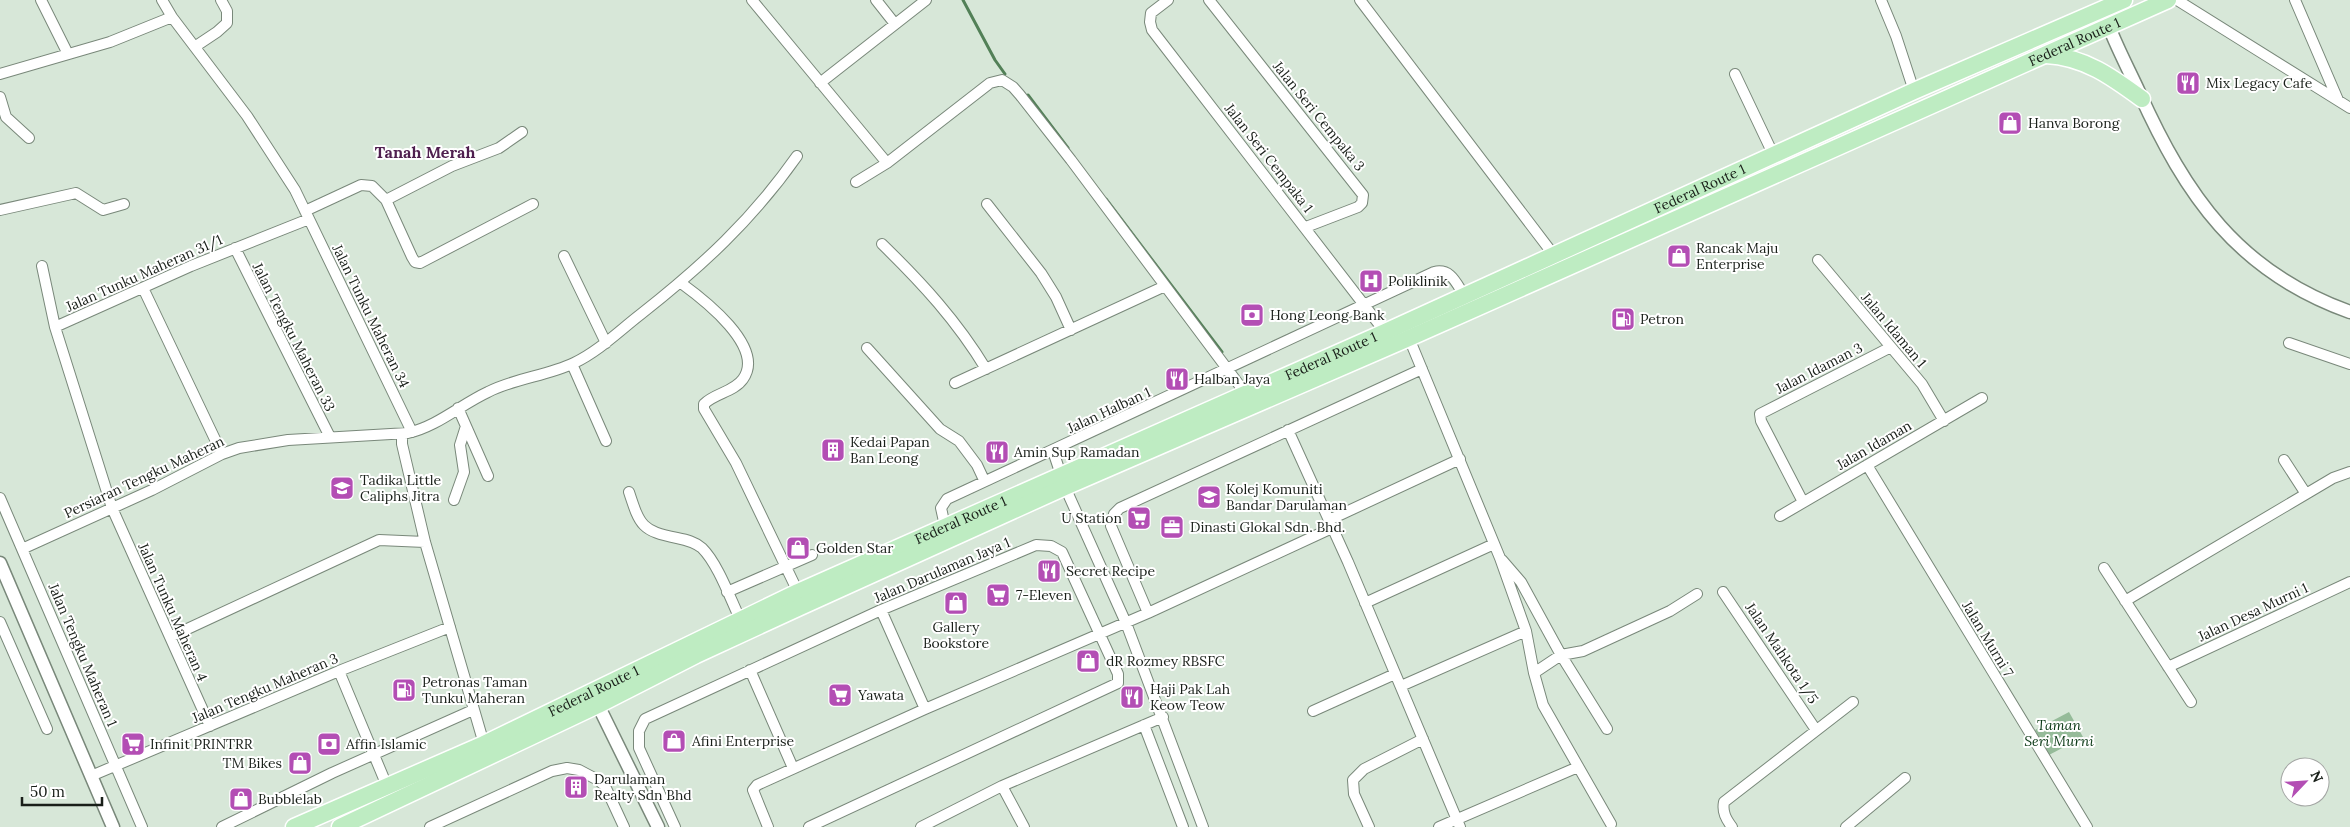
<svg xmlns="http://www.w3.org/2000/svg" width="2350" height="827" font-family="Lora,serif">
<rect width="100%" height="100%" fill="#d7e7d8"/>
<path fill="#95bb99" d="M2069,712L2083,737L2049,755L2035,730Z"/>
<g fill="none" stroke-linecap="round" stroke-linejoin="round">
<path stroke="#528057" stroke-width="3" d="M963,0L995,60L1005,74
M1028,95L1068,148
M1106,199L1222,352"/>
<g stroke="#79887a" stroke-width="12">
<path id="minor" d="M41,0L68,54
M162,0L172,17L247,116L295,190L412,432
M752,0L887,163
M876,0L895,24
M1168,0L1151,13L1150,22L1152,30L1385,332
M1209,0L1363,195L1362,203L1358,207L1306,227
M1360,0L1556,258
M1881,0L1896,36L1914,91
M2177,0L2350,108
M2295,0L2338,100
M196,46L217,32L227,23V11L221,0
M0,74L110,42L172,17
M1735,74L1774,156
M820,83L926,0
M0,97L6,117L29,138
M856,182L887,163L990,83L1002,80L1013,87L1020,95L1071,160L1246,394
M386,200L452,166L499,148L522,132
M987,204L1041,273L1056,297L1071,330
M0,210L76,193L103,210L124,204
M305,211L361,185L372,186L386,200L412,257L415,262L420,263L533,204
M882,244C922,283 957,321 986,369
M235,248L330,437
M564,256L606,343
M1818,260L1922,384L1944,421
M42,266L55,327L112,508L210,726
M681,283C703,299 766,347 743,379C734,392 715,393 704,404V409L736,463L798,592
M143,288L222,454
M55,327L191,266L309,219
M1409,338L1500,558L1526,631L1534,673L1543,705L1611,824
M2289,343L2350,364
M867,348L940,429L959,441L977,465L984,480
M572,364L606,441
M955,383L1165,286
M458,408L488,476
M1288,430L1348,562L1460,827
M402,434V444L425,542L484,744
M1053,451L1065,487L1126,623L1203,827
M2284,460L2306,494
M1867,465L2087,827
M629,492C640,526 642,531 677,538C687,540 695,542 702,548C718,564 730,598 740,619
M0,498L142,827
M454,500L464,472L460,445L466,426
M1803,502L1761,421L1760,414L1891,347
M1780,516L1982,398
M1329,520L1460,459
M945,526L941,508L947,499L1434,272C1451,268 1456,283 1464,295
M22,549L152,490L222,454L239,448L288,440L408,433C438,426 460,405 488,392C515,378 547,376 574,363C599,351 619,331 641,314C702,266 752,220 797,156
M1502,560L1521,582L1561,655L1607,729
M2104,568L2191,702
M727,592L812,555
M1723,592L1816,730
M2125,601L2306,494L2333,478L2350,472
M1365,603L1494,544
M881,610L925,709
M1148,613L1111,526L1114,514L1120,508L1422,369
M0,622L47,729
M170,637L379,540L425,542
M2168,667L2350,582
M750,670L793,768
M339,671L387,786
M1534,673L1561,655L1583,651L1670,611L1697,594
M1401,686L1526,631
M1313,711L1395,674
M1144,725L1183,827
M91,776L339,671L450,627
M1002,786L1024,827
M222,827L332,773L473,710
M430,827L552,771L567,768L579,770L598,780L605,786L624,827
M675,827L639,748V731L645,719L881,610L1036,545L1051,546L1062,552L1118,674V683L809,827
M768,827L753,790L757,785L925,709L1148,613L1332,528
M921,827L1002,786L1163,717
M1369,827L1354,794L1353,780L1364,769L1423,739
M1439,827L1578,767
M1732,827C1726,819 1722,812 1724,802L1853,702
M1846,827L1905,778"/>
</g>
<g stroke="#79887a" stroke-width="15">
<path id="tertiary" d="M2106,19C2115,44 2128,68 2139,92C2186,196 2238,272 2350,312
M0,563L113,827
M598,705L658,827"/>
</g>
<g stroke="#fff" stroke-width="19">
<g id="trunk">
<path d="M2046,55C2085,57 2112,77 2142,99"/>
<path id="s1" d="M294,827L484,744L798,592L1385,332L1914,91L2124,0"/>
<path id="s2" d="M340,827L598,705L696,655L800,607L1065,487L1409,338L2168,0"/>
</g>
</g>
<use href="#minor" stroke="#fff" stroke-width="10"/>
<use href="#tertiary" stroke="#fff" stroke-width="12"/>
<use href="#trunk" stroke="#beecc2" stroke-width="16"/>
</g>
<defs>
<g id="restaurant-square" transform="scale(1.25)"><rect x="-9" y="-9" width="18" height="18" rx="4" fill="#b34eb4" stroke="#fff"/><path d="M-5-6h1v4h1v-4h1v4h1v-4h1v5L-1.5 .5V6h-2V.5L-5-1ZM5-6V6H3V1.5H1.5Q1.5-4 5-6Z" fill="#fff"/></g>
<g id="shop-square" transform="scale(1.25)"><rect x="-9" y="-9" width="18" height="18" rx="4" fill="#b34eb4" stroke="#fff"/><path d="M-5-2.5h2.3a2.7 3.5 0 0 1 5.4 0H5L5.5 6h-11ZM-1.5-2.5h3a1.5 2.3 0 0 0-3 0Z" fill="#fff"/></g>
<g id="hospital-square" transform="scale(1.25)"><rect x="-9" y="-9" width="18" height="18" rx="4" fill="#b34eb4" stroke="#fff"/><path d="M-5-5h3v3.5h4V-5h3V5h-3V1.5h-4V5h-3Z" fill="#fff"/></g>
<g id="bank-square" transform="scale(1.25)"><rect x="-9" y="-9" width="18" height="18" rx="4" fill="#b34eb4" stroke="#fff"/><path d="M-6-4H6V4H-6ZM0-2.3a2.3 2.3 0 1 0 0 4.6a2.3 2.3 0 1 0 0-4.6Z" fill="#fff"/></g>
<g id="fuel-square" transform="scale(1.25)"><rect x="-9" y="-9" width="18" height="18" rx="4" fill="#b34eb4" stroke="#fff"/><path d="M-5.5-6h7V0h2V4h1.3V-2.5L3-4.5l.8-.8L6-3V5H2.5V1h-1V6h-7ZM-4.2-4.7v3.2H.2V-4.7Z" fill="#fff"/></g>
<g id="building-square" transform="scale(1.25)"><rect x="-9" y="-9" width="18" height="18" rx="4" fill="#b34eb4" stroke="#fff"/><path d="M-4-6H4V6H1V3H-1V6H-4ZM-2.5-4.3h1.7v1.8h-1.7ZM.8-4.3h1.7v1.8H.8ZM-2.5-1h1.7V.8h-1.7ZM.8-1h1.7V.8H.8Z" fill="#fff"/></g>
<g id="school-square" transform="scale(1.25)"><rect x="-9" y="-9" width="18" height="18" rx="4" fill="#b34eb4" stroke="#fff"/><path d="M0-5L7-2L0 1L-7-2ZM-4 1L0 2.5L4 1V4Q0 6-4 4Z" fill="#fff"/></g>
<g id="university-square" transform="scale(1.25)"><rect x="-9" y="-9" width="18" height="18" rx="4" fill="#b34eb4" stroke="#fff"/><path d="M0-5L7-2L0 1L-7-2ZM-4 1L0 2.5L4 1V4Q0 6-4 4Z" fill="#fff"/></g>
<g id="supermarket-square" transform="scale(1.25)"><rect x="-9" y="-9" width="18" height="18" rx="4" fill="#b34eb4" stroke="#fff"/><path d="M-6-5.5h2.5l.6 2H6L4.5 2H-2.5L-4.4-4H-6ZM-1.5 3.2a1.3 1.3 0 1 0 .1 0ZM3 3.2a1.3 1.3 0 1 0 .1 0Z" fill="#fff"/></g>
<g id="office-square" transform="scale(1.25)"><rect x="-9" y="-9" width="18" height="18" rx="4" fill="#b34eb4" stroke="#fff"/><path d="M-6-3h4V-5.5h4V-3h4V5H-6ZM-1-4.5V-3h2v-1.5ZM-6 0V1H6V0Z" fill="#fff"/></g>
</defs>
<g fill-rule="evenodd">
<use href="#restaurant-square" x="2188" y="83"/>
<use href="#shop-square" x="2010" y="123"/>
<use href="#shop-square" x="1679" y="256"/>
<use href="#hospital-square" x="1371" y="281"/>
<use href="#bank-square" x="1252" y="315"/>
<use href="#fuel-square" x="1623" y="319"/>
<use href="#restaurant-square" x="1177" y="379"/>
<use href="#building-square" x="833" y="450"/>
<use href="#restaurant-square" x="997" y="452"/>
<use href="#school-square" x="342" y="488"/>
<use href="#university-square" x="1209" y="497"/>
<use href="#supermarket-square" x="1139" y="518"/>
<use href="#office-square" x="1172" y="527"/>
<use href="#shop-square" x="798" y="548"/>
<use href="#restaurant-square" x="1049" y="571"/>
<use href="#supermarket-square" x="998" y="595"/>
<use href="#shop-square" x="956" y="603"/>
<use href="#shop-square" x="1088" y="661"/>
<use href="#fuel-square" x="404" y="690"/>
<use href="#supermarket-square" x="840" y="695"/>
<use href="#restaurant-square" x="1132" y="697"/>
<use href="#shop-square" x="674" y="741"/>
<use href="#supermarket-square" x="133" y="744"/>
<use href="#bank-square" x="329" y="744"/>
<use href="#shop-square" x="300" y="763"/>
<use href="#building-square" x="576" y="787"/>
<use href="#shop-square" x="241" y="799"/>
</g>
<g text-anchor="middle" stroke-width="4" stroke-linejoin="round" paint-order="stroke">
<g font-size="14" fill="#191f19" stroke="#fff">
<text dy="5" stroke="none"><textPath href="#s2" startOffset="1904">Federal Route 1</textPath></text>
<text transform="translate(1319 116) rotate(51)" y="5">Jalan Seri Cempaka 3</text>
<text transform="translate(1269 158) rotate(52)" y="5">Jalan Seri Cempaka 1</text>
<text dy="5" stroke="none"><textPath href="#s1" startOffset="1544">Federal Route 1</textPath></text>
<text transform="translate(144 273) rotate(-24)" y="5">Jalan Tunku Maheran 31/1</text>
<text transform="translate(371 316) rotate(64)" y="5">Jalan Tunku Maheran 34</text>
<text transform="translate(1894 330) rotate(50)" y="5">Jalan Idaman 1</text>
<text transform="translate(294 337) rotate(63)" y="5">Jalan Tengku Maheran 33</text>
<text dy="5" stroke="none"><textPath href="#s1" startOffset="1139">Federal Route 1</textPath></text>
<text transform="translate(1819 368) rotate(-27)" y="5">Jalan Idaman 3</text>
<text transform="translate(1109 410) rotate(-25)" y="5">Jalan Halban 1</text>
<text transform="translate(1874 445) rotate(-30)" y="5">Jalan Idaman</text>
<text transform="translate(144 477) rotate(-25)" y="5">Persiaran Tengku Maheran</text>
<text dy="5" stroke="none"><textPath href="#s1" startOffset="734">Federal Route 1</textPath></text>
<text transform="translate(942 570) rotate(-23)" y="5">Jalan Darulaman Jaya 1</text>
<text transform="translate(173 612) rotate(66)" y="5">Jalan Tunku Maheran 4</text>
<text transform="translate(2253 612) rotate(-25)" y="5">Jalan Desa Murni 1</text>
<text transform="translate(1988 639) rotate(59)" y="5">Jalan Murni 7</text>
<text transform="translate(1782 653) rotate(56)" y="5">Jalan Mahkota 1/5</text>
<text transform="translate(83 655) rotate(67)" y="5">Jalan Tengku Maheran 1</text>
<text transform="translate(265 688) rotate(-23)" y="5">Jalan Tengku Maheran 3</text>
<text dy="5" stroke="none"><textPath href="#s1" startOffset="329">Federal Route 1</textPath></text>
</g>
<g font-size="14" fill="#191f19" stroke="#fff" text-anchor="start">
<text x="2206" y="88">Mix Legacy Cafe</text>
<text x="2028" y="128">Hanva Borong</text>
<text x="1696" y="253">Rancak Maju<tspan x="1696" dy="16">Enterprise</tspan></text>
<text x="1388" y="286">Poliklinik</text>
<text x="1270" y="320">Hong Leong Bank</text>
<text x="1640" y="324">Petron</text>
<text x="1194" y="384">Halban Jaya</text>
<text x="850" y="447">Kedai Papan<tspan x="850" dy="16">Ban Leong</tspan></text>
<text x="1014" y="457">Amin Sup Ramadan</text>
<text x="360" y="485">Tadika Little<tspan x="360" dy="16">Caliphs Jitra</tspan></text>
<text x="1226" y="494">Kolej Komuniti<tspan x="1226" dy="16">Bandar Darulaman</tspan></text>
<text x="1122" y="523" text-anchor="end">U Station</text>
<text x="1190" y="532">Dinasti Glokal Sdn. Bhd.</text>
<text x="816" y="553">Golden Star</text>
<text x="1066" y="576">Secret Recipe</text>
<text x="1016" y="600">7-Eleven</text>
<text x="956" y="632" text-anchor="middle">Gallery<tspan x="956" dy="16">Bookstore</tspan></text>
<text x="1106" y="666">dR Rozmey RBSFC</text>
<text x="422" y="687">Petronas Taman<tspan x="422" dy="16">Tunku Maheran</tspan></text>
<text x="1150" y="694">Haji Pak Lah<tspan x="1150" dy="16">Keow Teow</tspan></text>
<text x="858" y="700">Yawata</text>
<text x="692" y="746">Afini Enterprise</text>
<text x="150" y="749">Infinit PRINTRR</text>
<text x="346" y="749">Affin Islamic</text>
<text x="282" y="768" text-anchor="end">TM Bikes</text>
<text x="594" y="784">Darulaman<tspan x="594" dy="16">Realty Sdn Bhd</tspan></text>
<text x="258" y="804">Bubblelab</text>
</g>
<g font-size="14" font-style="italic" fill="#093814" stroke="#fff">
<text x="2059" y="730">Taman<tspan x="2059" dy="16">Seri Murni</tspan></text>
</g>
<g font-size="16" font-weight="bold" fill="#4f1f4f" stroke="#fff">
<text x="425" y="158">Tanah Merah</text>
</g>
</g>
<g transform="translate(2305 782) rotate(65)"><circle r="24" fill="#ffffff" stroke="#a3a5a3"/>
<path d="M0-4L9 19L0 12L-9 19Z" fill="#b34eb4"/>
<text y="-8" font-size="14" font-weight="bold" text-anchor="middle" fill="#191f19">N</text>
</g>
<path d="M22 797v8h80v-8" fill="none" stroke="#191f19" stroke-width="2.5"/>
<text x="30" y="797" font-size="15" fill="#191f19" stroke="#ffffff" stroke-width="4" paint-order="stroke">50 m</text>
</svg>
